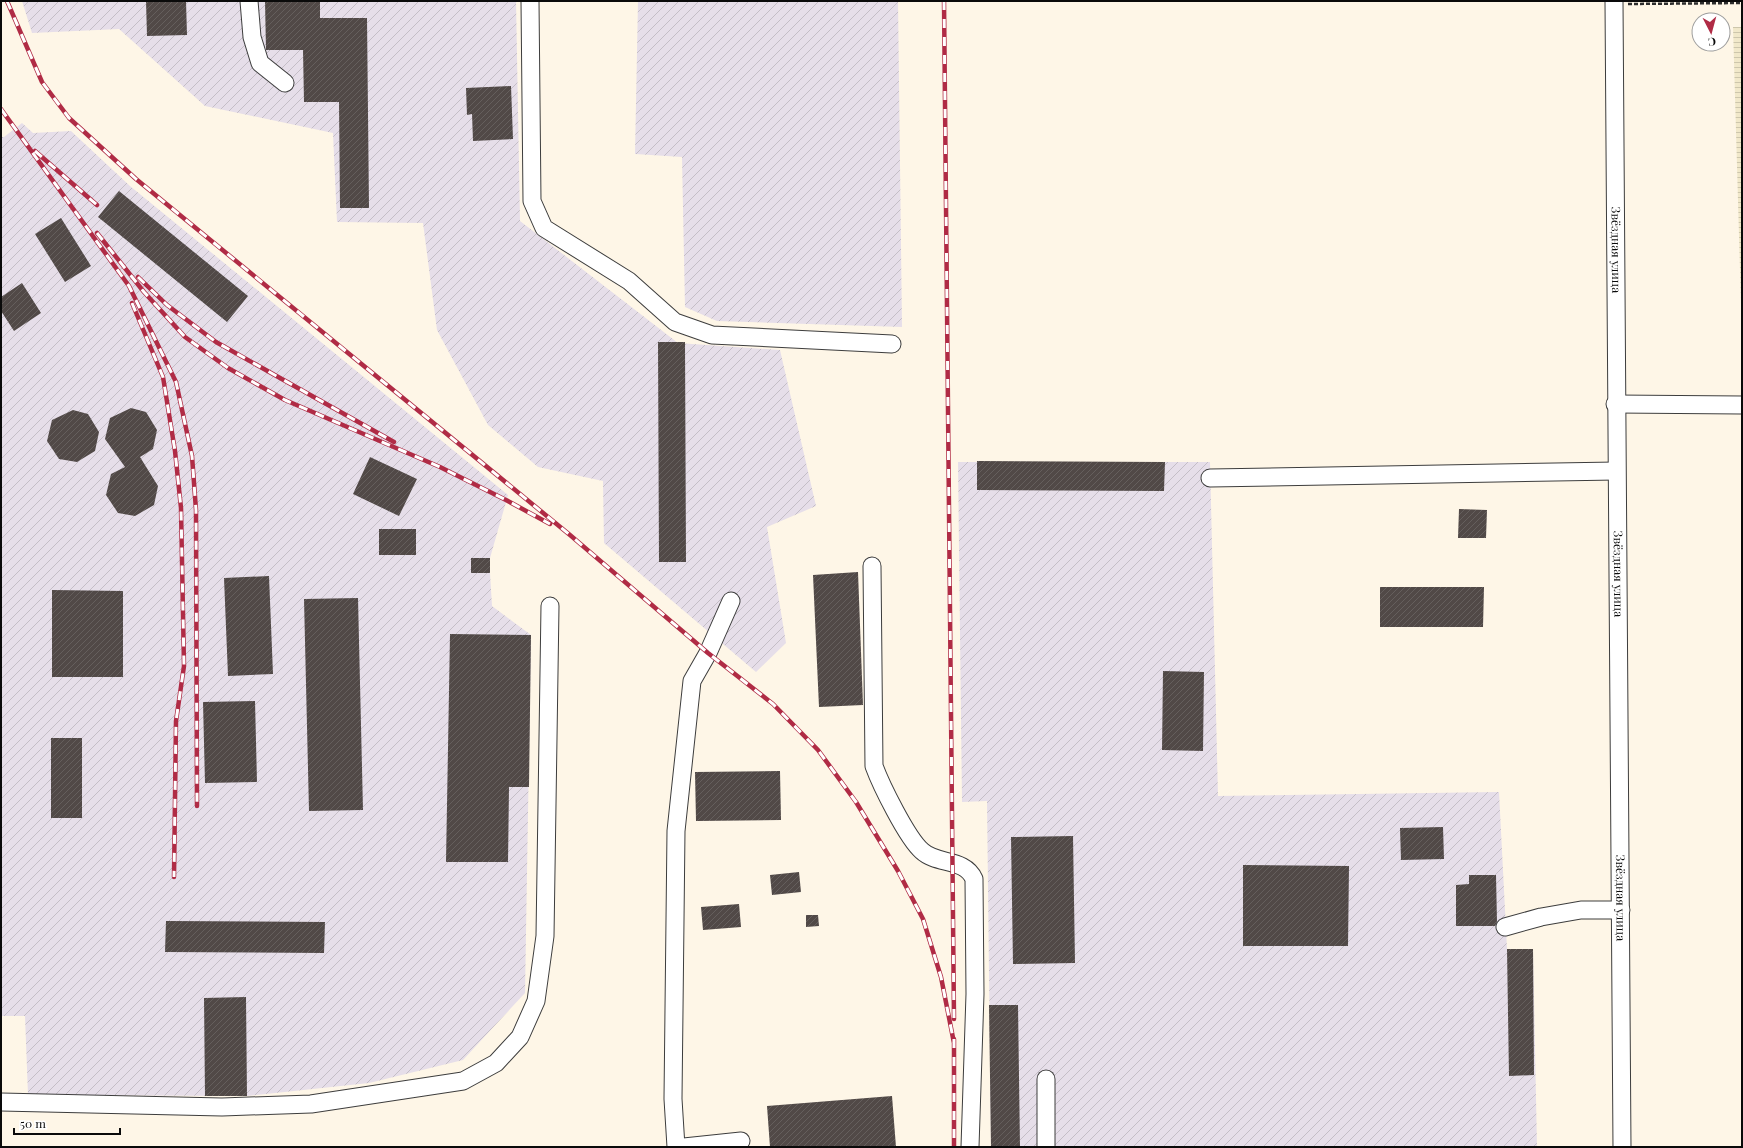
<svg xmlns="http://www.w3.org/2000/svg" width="1743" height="1148" font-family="'Playfair Display',serif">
<defs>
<pattern id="industrial-furrows" width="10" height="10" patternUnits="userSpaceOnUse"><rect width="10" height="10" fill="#e6dee9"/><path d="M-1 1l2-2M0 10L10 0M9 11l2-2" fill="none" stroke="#c4bdc6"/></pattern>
<pattern id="farmland-rules" width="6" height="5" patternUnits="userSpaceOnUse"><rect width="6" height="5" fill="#f1e8ca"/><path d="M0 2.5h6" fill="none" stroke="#cdc6ac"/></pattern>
<pattern id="building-hatch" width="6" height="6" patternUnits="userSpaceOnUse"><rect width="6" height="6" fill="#514947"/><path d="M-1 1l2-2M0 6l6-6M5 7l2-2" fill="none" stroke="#655f5d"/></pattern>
</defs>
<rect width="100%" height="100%" fill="#fef6e7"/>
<path fill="url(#industrial-furrows)" d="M22,1H516L520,221L678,343L780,350L816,506L767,527L786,643L756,672L604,543L603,481L538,467L488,425L437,330L423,223L337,222L333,133L205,106L119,29L32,33Z
M638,1H898L902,327L717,321L685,307L682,157L635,154Z
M22,123L33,133L71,131L130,186L508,495L490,558V573L492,606L531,635L525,993L463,1060L369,1083L247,1096L28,1095L25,1016H1V137H4Z
M958,462H1210L1218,796L1499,792L1507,949H1533L1537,1147H991L987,801L962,802Z"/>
<path fill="url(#farmland-rules)" d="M1733,27H1742V339Z"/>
<path fill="url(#building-hatch)" d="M146,1H186L187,35L147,36Z
M265,1H320V18H367L369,208H340L339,102H304L303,50H266Z
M511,86L513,139L473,141L472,114L467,115L466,88Z
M119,191L248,296L227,322L98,217Z
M61,218L91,266L65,282L35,234Z
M22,283L41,313L14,331L1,311V297Z
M658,342H685L686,562H659Z
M131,408L146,412L157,430L153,449L140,457L158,486L154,505L135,516L118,513L106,495L111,474L125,467L105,439L110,418Z
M73,410L88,414L99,432L95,451L77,462L59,459L47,441L52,420Z
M370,457L417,479L399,516L353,494Z
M977,461L1165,462L1164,491L977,490Z
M1459,509L1487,510L1486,538H1458Z
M379,529H416V555H379Z
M471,558H490V573H471Z
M858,572L863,705L819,707L813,575Z
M269,576L273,674L228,676L224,578Z
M1380,587H1484L1483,627H1380Z
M52,590L123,591V677H52Z
M358,598L363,810L309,811L304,599Z
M450,634L531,635L529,787H509L508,862H446Z
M1163,671L1204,672L1203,751L1162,750Z
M255,701L257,782L205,783L203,702Z
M51,738H82V818H51Z
M780,771L781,820L696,821L695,772Z
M1443,827L1444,859L1401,860L1400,828Z
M1073,836L1075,963L1013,964L1011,837Z
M1243,865L1349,866L1348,946H1243Z
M799,872L801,892L772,895L770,875Z
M1469,875H1496L1497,922L1495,926H1456V885L1469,884Z
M739,904L741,927L703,930L701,907Z
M806,915H818L819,926L806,927Z
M166,921L325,922L324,953L165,952Z
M1507,949H1533L1534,1075L1509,1076Z
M246,997L247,1096H205L204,998Z
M989,1005H1018L1020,1147H991Z
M892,1096L896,1147H770L767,1106Z"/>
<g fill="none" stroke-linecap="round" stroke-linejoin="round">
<g stroke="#3d3d3d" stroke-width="19">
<g id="minor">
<path d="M249,1L252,37L260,63L285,83"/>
<path d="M530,1L532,201L544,228L629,281L675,322L712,335L892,344"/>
<path id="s1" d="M1614,1L1622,1147"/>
<path d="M1615,404L1742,405"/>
<path d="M1210,478L1616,471"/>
<path d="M872,566L874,766C881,785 907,838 922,851C937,865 965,858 974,879L975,994L970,1147"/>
<path d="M1505,927L1541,917L1581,910H1621"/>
<path d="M1,1102L222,1107L311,1104L463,1081L496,1063L520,1037L536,1001L545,936L550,606"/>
<path d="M676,1147L673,1099L676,831L692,681L708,653L731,601"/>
<path d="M684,1147L741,1141"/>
<path d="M1046,1147V1079"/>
</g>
</g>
<path stroke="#2c2c2c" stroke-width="2.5" stroke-dasharray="4 2" stroke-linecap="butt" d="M1628,4L1742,3"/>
<use href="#minor" stroke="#fff" stroke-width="17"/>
<g stroke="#b02b45" stroke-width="4.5">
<path id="rail" d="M7,1L42,82L69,118L136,179L570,535L708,653L773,704L818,750L856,802L898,871L923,919L941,977L954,1043
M944,1L954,1019
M1,109L129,286L176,382L192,456L196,510L197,806
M35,151L97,205
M97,233L144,292L185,337L228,368L285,400L440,467L506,500L550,524
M138,277L167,305L216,342L394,442
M132,303L163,377L175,451L181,508L184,666L176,721L174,877
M954,1039V1147"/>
</g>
<use href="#rail" stroke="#fff" stroke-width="3" stroke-dasharray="9" stroke-linecap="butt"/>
</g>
<g text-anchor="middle" stroke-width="4" stroke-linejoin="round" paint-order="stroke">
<g font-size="12" fill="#0a0a0a" stroke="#fff">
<text dy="4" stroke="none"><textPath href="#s1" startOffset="249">Звёздная улица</textPath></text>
<text dy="4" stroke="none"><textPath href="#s1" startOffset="573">Звёздная улица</textPath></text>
<text dy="4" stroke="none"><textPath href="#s1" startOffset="897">Звёздная улица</textPath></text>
</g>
</g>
<rect width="1743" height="1148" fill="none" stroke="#0a0a0a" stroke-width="4"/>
<g transform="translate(1711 32) rotate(174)"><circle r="19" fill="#ffffff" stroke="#9d9d9d"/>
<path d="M0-3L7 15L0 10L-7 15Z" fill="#b02b45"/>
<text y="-6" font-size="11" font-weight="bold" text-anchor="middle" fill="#0a0a0a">С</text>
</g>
<path d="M14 1128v6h106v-6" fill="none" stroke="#0a0a0a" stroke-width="2"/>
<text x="20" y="1128" font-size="12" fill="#0a0a0a" stroke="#ffffff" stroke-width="3" paint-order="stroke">50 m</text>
</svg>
